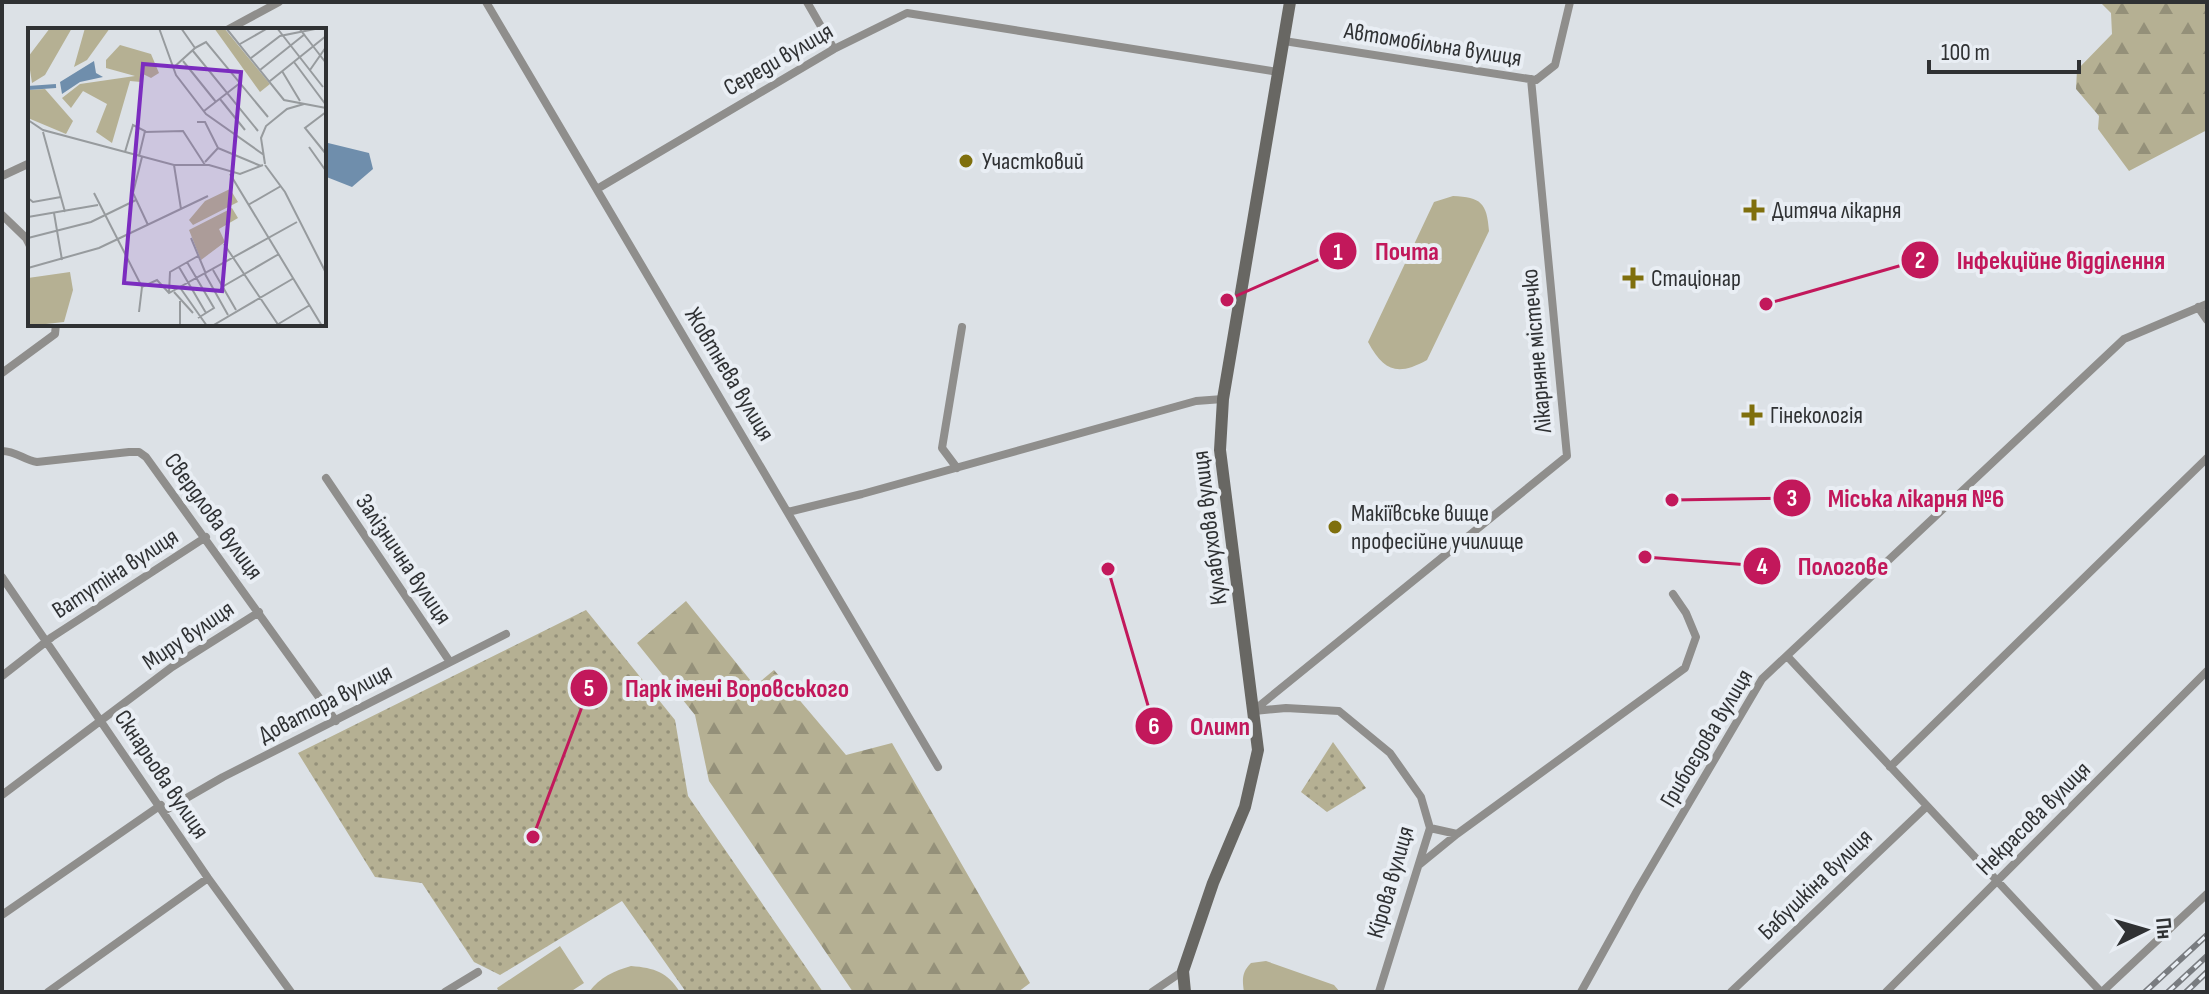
<svg xmlns="http://www.w3.org/2000/svg" width="2209" height="994" font-family="'Sofia Sans Condensed',sans-serif">
<defs>
<pattern id="forest-firs" width="22" height="20" patternUnits="userSpaceOnUse" patternTransform="scale(2)"><rect width="22" height="20" fill="#b5b093"/><path d="M5 1l3.5 6h-7zM16 11l3.5 6h-7z" fill="#949079"/></pattern>
<pattern id="park-dots" width="8" height="8" patternUnits="userSpaceOnUse" patternTransform="scale(2)"><rect width="8" height="8" fill="#b5b093"/><path d="M2 2h.1M6 6h.1" fill="none" stroke="#949079" stroke-width="1.8" stroke-linecap="round"/></pattern>
</defs>
<rect width="100%" height="100%" fill="#dce1e6"/>
<path fill="#b5b093" d="M1453,196C1481,197 1487,203 1489,231L1427,360C1398,376 1384,372 1368,342L1434,202Z
M560,946L584,983L570,992H499L497,988Z
M1266,961L1334,985L1340,992H1244C1242,979 1242,972 1251,963Z
M631,966C655,968 667,972 680,992H589C600,977 614,971 631,966Z"/>
<path fill="url(#forest-firs)" d="M2100,2H2207V130L2129,171L2098,129L2099,116L2076,89L2077,70L2112,34L2111,13Z
M686,601L755,686L774,670L846,755L892,743L1030,983L1018,992H853L709,781L695,715L637,643Z"/>
<path fill="url(#park-dots)" d="M586,610L675,720L688,796L823,992H686L622,901L500,975L474,962L422,883L375,877L298,753Z
M1333,742L1366,788L1327,812L1301,792Z"/>
<path fill="#6f8eac" d="M324,142L369,153L373,169L352,187L324,176Z"/>
<g fill="none" stroke-linecap="round" stroke-linejoin="round">
<path stroke="#8f8e8c" stroke-width="8" d="M486,2L938,767
M807,2L834,49
M227,30L279,2
M1284,41L1536,80L1555,65L1570,2
M2,176L30,163
M597,189L834,49L907,13L1278,72
M2,215L26,238L30,246
M2198,307L2207,320
M2,373L55,334L56,324
M2,451C16,451 24,460 37,462L129,452H139L146,457L336,721
M957,468L942,448L962,327
M326,478L450,662
M788,512L862,494L1196,401L1223,399
M2,577L208,878L291,992
M1787,656L2101,992
M2,676L52,637L206,537
M1253,711L1567,456L1531,79
M1254,711L1286,708L1339,711L1390,753L1421,797L1430,828L1379,992
M1890,767L2207,458
M2,795L172,667L259,612
M164,811L223,777L506,634
M1430,828L1457,834L1685,668L1696,637L1686,613L1673,594
M1419,865L1457,834
M2,915L161,805
M48,992L208,878
M445,992L478,972
M1152,992L1183,971
M1581,992L1637,891L1762,679L2124,339L2207,304
M1731,992L1927,806
M1886,992L2207,671
M2102,992L2207,894"/>
<path stroke="#686763" stroke-width="12" d="M1185,992L1183,971L1213,883L1245,807L1258,750L1220,450L1223,399L1290,2"/>
<g stroke="#797c80" stroke-width="6">
<path id="rail" d="M2145,992L2207,935
M2168,992L2207,956
M2186,992L2207,972"/>
</g>
<use href="#rail" stroke="#e9eef4" stroke-width="3" stroke-dasharray="9" stroke-linecap="butt"/>
</g>
<g fill="#7f6f0d" stroke="#e9eef4" stroke-width="3">
<circle cx="966" cy="161" r="8"/>
<path d="M1750 198h8v8h8v8h-8v8h-8v-8h-8v-8h8z"/>
<path d="M1629 266h8v8h8v8h-8v8h-8v-8h-8v-8h8z"/>
<path d="M1748 403h8v8h8v8h-8v8h-8v-8h-8v-8h8z"/>
<circle cx="1335" cy="527" r="8"/>
</g>
<g text-anchor="middle" stroke-width="8" stroke-linejoin="round" paint-order="stroke">
<g font-size="24" fill="#2f3133" stroke="#e9eef4">
<text transform="translate(1433 44) rotate(9)" y="8">Автомобільна вулиця</text>
<text transform="translate(778 59) rotate(-30)" y="8">Середи вулиця</text>
<text transform="translate(1536 351) rotate(-95)" y="8">Лікарняне містечко</text>
<text transform="translate(730 374) rotate(59)" y="8">Жовтнева вулиця</text>
<text transform="translate(214 516) rotate(54)" y="8">Свердлова вулиця</text>
<text transform="translate(1209 528) rotate(-97)" y="8">Кулабухова вулиця</text>
<text transform="translate(404 559) rotate(56)" y="8">Залізнична вулиця</text>
<text transform="translate(115 573) rotate(-33)" y="8">Ватутіна вулиця</text>
<text transform="translate(188 635) rotate(-34)" y="8">Миру вулиця</text>
<text transform="translate(325 703) rotate(-27)" y="8">Доватора вулиця</text>
<text transform="translate(1706 738) rotate(-59)" y="8">Грибоєдова вулиця</text>
<text transform="translate(162 774) rotate(56)" y="8">Скнарьова вулиця</text>
<text transform="translate(2033 818) rotate(-45)" y="8">Некрасова вулиця</text>
<text transform="translate(1390 882) rotate(-74)" y="8">Кірова вулиця</text>
<text transform="translate(1815 884) rotate(-44)" y="8">Бабушкіна вулиця</text>
</g>
<g font-size="24" fill="#2f3133" stroke="#e9eef4" text-anchor="start">
<text x="982" y="169">Участковий</text>
<text x="1772" y="218">Дитяча лікарня</text>
<text x="1651" y="286">Стаціонар</text>
<text x="1770" y="423">Гінекологія</text>
<text x="1351" y="521">Макіївське вище<tspan x="1351" dy="28">професійне училище</tspan></text>
</g>
</g>
<g transform="translate(28 28)">
<rect width="298" height="298" fill="#dce1e6"/>
<path d="M22,0H44L17,47L4,55L0,29ZM57,0H82L59,32L46,39ZM186,0H196L242,56L232,64ZM92,17L123,26L131,45L123,50L115,46L113,54L102,53L84,115L68,104L79,76L55,63L43,80L34,70L52,56L107,48L78,40V32ZM202,161L210,174L165,197L161,192L177,173Z" fill="#b5b093"/>
<path d="M17,61L45,93L38,106L0,90V62ZM204,180L210,190L191,201L197,214L173,232L161,202ZM42,244L45,262L36,294L0,298V250Z" fill="#b5b093"/>
<path d="M66,33L68,45L75,49L52,54L34,66L32,54Z" fill="#6f8eac"/>
<path fill="none" stroke="#6f8eac" stroke-width="4" d="M0,60L28,58"/>
<path fill="none" stroke="#979b9e" stroke-width="2" d="M131,0L148,47L178,86L236,127M198,0L256,72L298,80M249,0L295,59M271,0L298,35M212,16L240,0M167,20L178,14L240,89M165,23L230,103M223,30L252,8L292,0M155,33L188,74M266,34L298,77M145,40L167,20L153,0M232,42L277,6M282,42L298,19M254,43L272,73M242,53L298,8M192,71L217,102M176,83L212,55M298,84L277,100L298,126M0,92L15,102L146,137H181L212,146L235,137M169,94H177L190,120M15,104L37,184M117,104L155,103L177,137M281,119L298,143M97,124L105,97L117,103L111,128M114,129L105,165L120,197M177,134L190,120L233,138M237,136L233,110L238,98L259,81L276,76M146,137L153,181M237,137L257,164L298,245M202,146L294,298M66,165L114,259L129,252L141,265L269,194M0,170L5,174L33,169M220,177L253,158M26,185L34,232M0,189L70,177M0,210L63,194L108,172M163,210L178,246M196,216L251,298M159,234L186,280L170,290M151,239L178,285M0,240L71,220L180,168M185,242L208,282M177,246L200,287M194,259L251,226M153,261L179,298M146,264L165,285M141,265L142,244L170,228M111,284L114,259M152,298V273M184,298L266,250M247,298L282,277"/>
<path fill="#7b2cbf" fill-opacity="0.15" stroke="#7b2cbf" stroke-width="4" d="M115,36L213,44L194,263L96,255Z"/>
<rect width="298" height="298" fill="none" stroke="#2f3133" stroke-width="4"/>
</g>
<path fill="none" stroke="#c2185b" stroke-width="3" d="M1227 300L1338 251M1766 304L1920 260M1672 500L1792 498M1645 557L1762 566M533 837L589 688M1108 569L1154 726"/>
<g fill="#c2185b" stroke="#e9eef4" stroke-width="3">
<circle cx="1227" cy="300" r="8"/>
<circle cx="1766" cy="304" r="8"/>
<circle cx="1672" cy="500" r="8"/>
<circle cx="1645" cy="557" r="8"/>
<circle cx="533" cy="837" r="8"/>
<circle cx="1108" cy="569" r="8"/>
<circle cx="1338" cy="251" r="20"/>
<circle cx="1920" cy="260" r="20"/>
<circle cx="1792" cy="498" r="20"/>
<circle cx="1762" cy="566" r="20"/>
<circle cx="589" cy="688" r="20"/>
<circle cx="1154" cy="726" r="20"/>
</g>
<g font-size="24" text-anchor="middle" font-weight="bold" fill="#fff">
<text x="1338" y="260">1</text>
<text x="1920" y="268">2</text>
<text x="1792" y="506">3</text>
<text x="1762" y="574">4</text>
<text x="589" y="696">5</text>
<text x="1154" y="734">6</text>
</g>
<g font-size="26" text-anchor="middle" font-weight="bold" fill="#c2185b" stroke="#e9eef4" stroke-width="8" stroke-linejoin="round" paint-order="stroke">
<text x="1407" y="260">Почта</text>
<text x="2061" y="269">Інфекційне відділення</text>
<text x="1916" y="507">Міська лікарня №6</text>
<text x="1843" y="575">Пологове</text>
<text x="737" y="697">Парк імені Воровського</text>
<text x="1220" y="735">Олимп</text>
</g>
<rect width="2209" height="994" fill="none" stroke="#2f3133" stroke-width="8"/>
<g transform="translate(2145 930) rotate(85)" stroke="#e9eef4" stroke-width="6" paint-order="stroke">
<path d="M0-6L14 30L0 20L-14 30Z" fill="#2f3133"/>
<text y="-12" font-size="22" font-weight="bold" text-anchor="middle" fill="#2f3133">Пн</text>
</g>
<path d="M1929 60v12h150v-12" fill="none" stroke="#2f3133" stroke-width="4"/>
<text x="1941" y="60" font-size="24" fill="#2f3133" stroke="#e9eef4" stroke-width="6" paint-order="stroke">100 m</text>
</svg>
